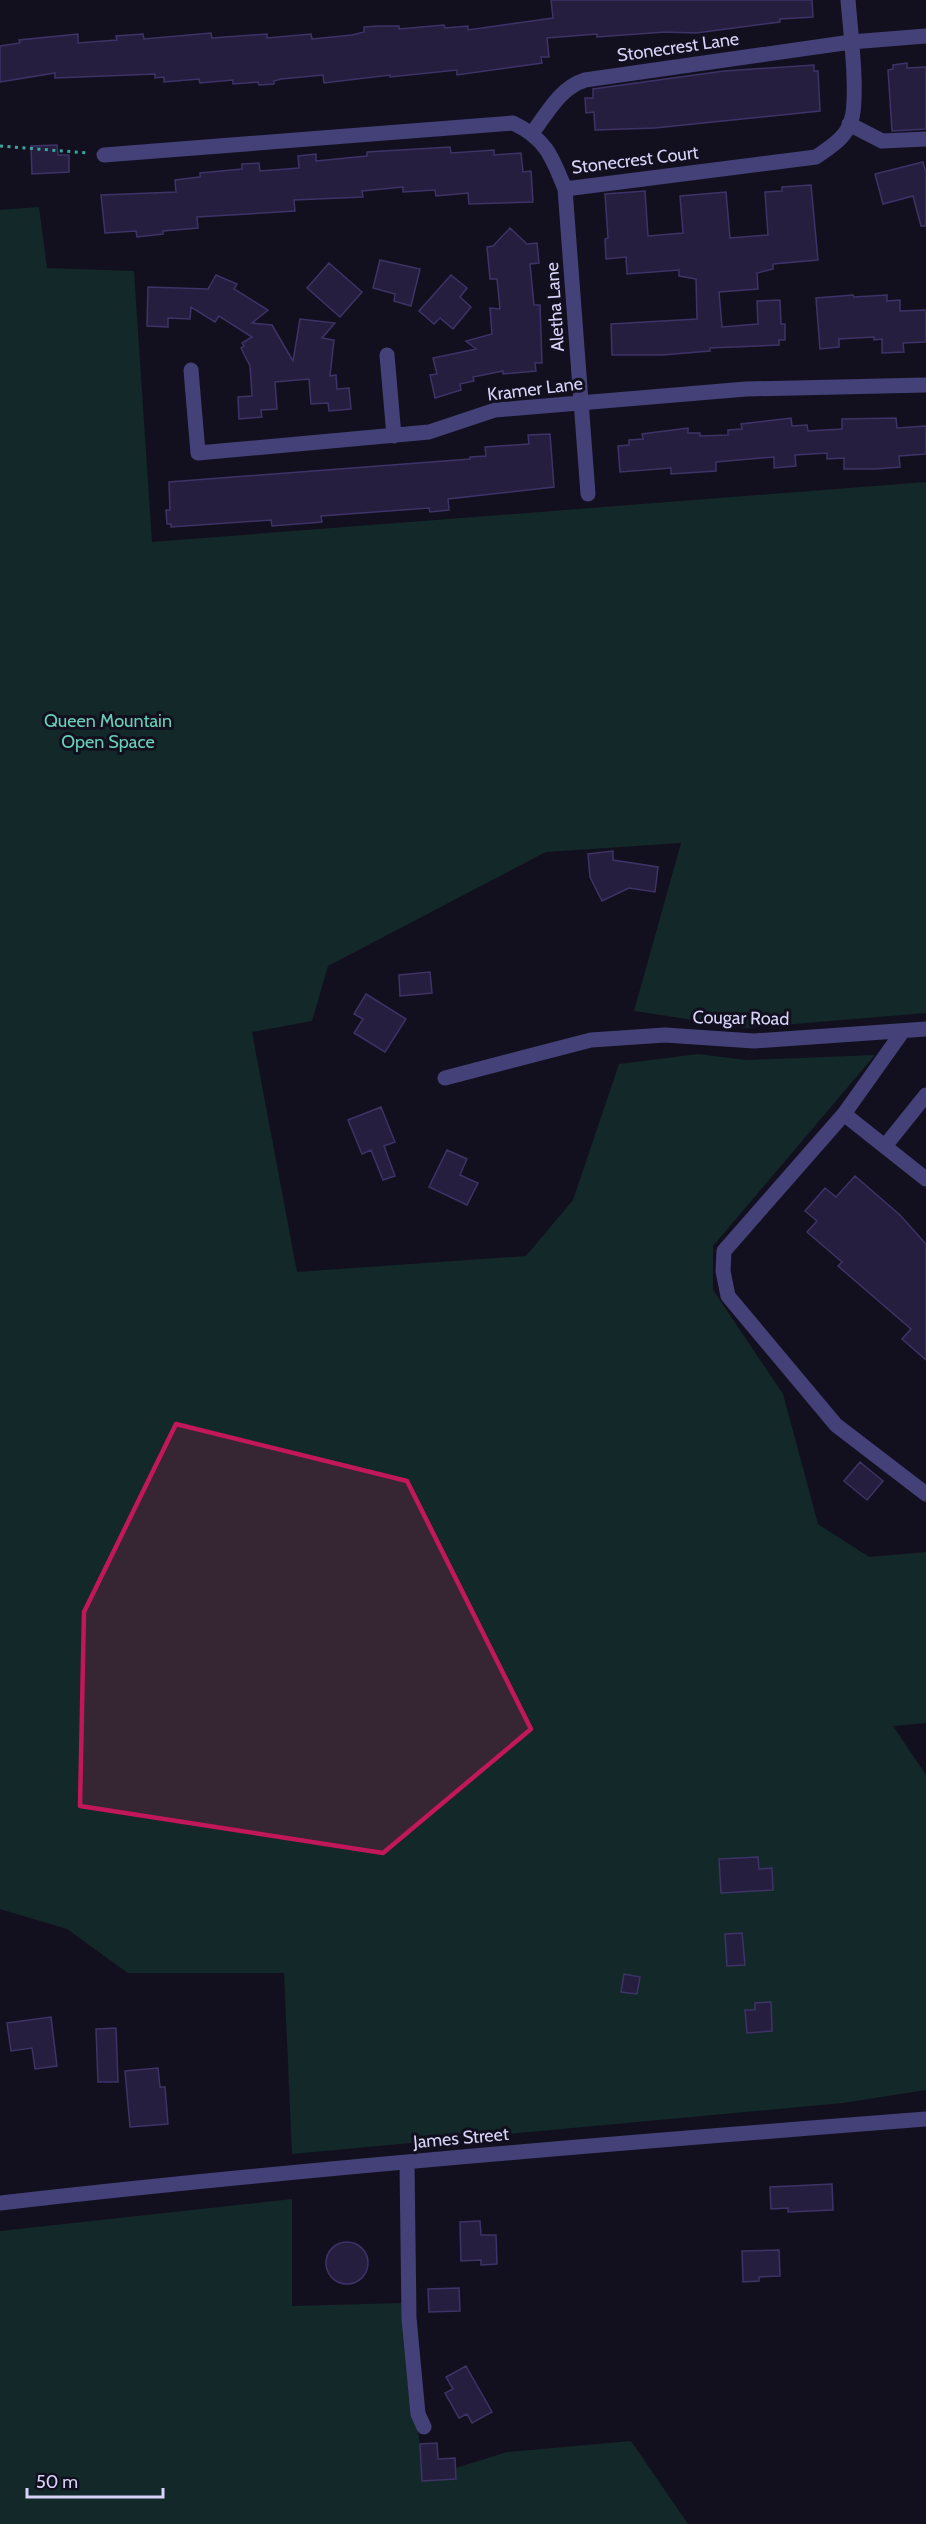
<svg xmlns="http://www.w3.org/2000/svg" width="926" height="2524" font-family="Cabin,sans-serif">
<rect width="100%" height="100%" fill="#12101f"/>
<path fill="#132828" d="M39,207L47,268L134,271L152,542L926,482V1013L746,1028L634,1011L681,843L546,852L328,966L312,1021L252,1032L297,1272L526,1256L573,1200L619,1064L698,1054L746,1060L875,1055L713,1246V1290L783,1394L818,1524L869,1557L926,1552V1723L893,1726L926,1775V2090L843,2103L292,2154L284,1973H128L67,1929L0,1909V210Z
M292,2199V2306L402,2303L424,2478L507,2452L631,2441L688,2524H0V2231Z"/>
<path fill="#251e3e" stroke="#3e3367" stroke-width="1.5" d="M551,0H812L813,17L780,19V22L696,33L665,32L597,37V34L547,38L549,57H541L542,63L457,75V70L390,77V75L324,83L323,75L281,79L274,81V84L259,85L258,82L233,84V80L200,83L199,79L164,82V77L155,78V74L55,78V73L0,82V46L20,43L19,40L78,34V43L117,40L116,36L143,34L144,39L211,33L212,38L267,34V38L311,34L312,39L352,35L364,32V27L379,26H399V29L444,25L445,28L468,26V30L553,18Z
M907,63V68L926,67V129L892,131L888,70L893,69V65Z
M814,65V71H818L820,111L655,128L595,130L594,112L586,113L585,98H593V89L724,71Z
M57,145L58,155H69V172L32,174L31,146Z
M450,147L451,153L494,150V155L521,153L523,172L531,171L533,202L469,204L468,193L436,196L435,190L403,192V187L362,191L363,197L294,200L295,211L197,217L198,228L163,231V234L137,237L136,231L105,233L101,195L176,192L175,180L200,177V173L242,169V164L259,163L260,171L299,168L298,156L316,154V161L367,156V152Z
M923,162L926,173V226H921L913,196L883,204L875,174Z
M811,185L818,260L773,264V269L757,273L758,289L719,292L722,327L758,324L757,301L780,300L781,324H785V340H779V345L710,348V351L662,355H612L611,324L697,319L696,279L679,276V270L627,274L626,257L606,259L605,239L608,238L605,194L645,191L648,236L683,233L680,196L726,192L730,238L768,235L765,192L782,191V187Z
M510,228L527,244L537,243L539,263L530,264L534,305H540L542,363H535L536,371L503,374V371L473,377L474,381L460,384L461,390L435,398L430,375L437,374L433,358L476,349L466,341L492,334L490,308L500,309L497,279H490L487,247L493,246Z
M380,260L420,269L411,306L394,301L395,294L373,288Z
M329,263L362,292L340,317L307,288Z
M216,275L237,284L234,289L268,310L252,323L272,325L293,361L300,319L335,323L322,338L334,340L330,376L336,375L337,389L349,388L351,409L329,411L328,403L311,404L309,379L275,382L277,409L261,410L262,417L239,419L238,397L252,396L250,366L241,348L244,346L242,343L252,337L219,316L215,322L191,307L190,319L168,318V327L147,326L148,287L208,289Z
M451,275L467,288L460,297L471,307L453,329L440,318L434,324L419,311Z
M853,295L854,297L887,295V301L900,300V311L926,310V342L903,343L904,352L882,353V339L874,340V337L839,339V347L820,349L816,298Z
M791,418L792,426L807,425L808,431L842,429V419L896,418L897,428L926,426V454L899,456L900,467L876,469H844V458L827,459V453L795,455L796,466L774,468V457L716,462V471L671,474V468L620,472L618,446L629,445V440L643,439L642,434L688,428V433H700V436L728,435V430L742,429L741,424Z
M550,434L554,487L448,499L449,510L430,512L429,508L321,516L322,522L272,526L271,520L171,527V524H167L166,510H170L169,482L470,459V457L486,456L485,447L529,444L528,435Z
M613,851V860L658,867L655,892L629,888L602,901L590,877L588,854Z
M430,972L432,993L400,996L399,975Z
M366,994L406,1019L385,1052L354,1033L363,1019L354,1014Z
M381,1107L395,1142L384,1146L395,1176L383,1180L371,1150L362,1154L348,1120Z
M447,1150L467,1159L460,1175L478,1183L467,1205L429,1187Z
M855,1176L900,1215L926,1244V1360L902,1339L911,1329L838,1266L842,1262L807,1232L817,1221L805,1211L825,1188L836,1197Z
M860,1462L883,1481L867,1500L844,1481Z
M758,1857L759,1869L772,1868L773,1890L721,1893L719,1859Z
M742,1933L745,1965L727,1966L725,1934Z
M624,1974L640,1977L637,1994L621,1992Z
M771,2002L772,2031L747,2033L745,2010H755V2003Z
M51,2017L57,2066L35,2069L32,2048L11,2051L7,2023Z
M116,2028L118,2082H98L96,2029Z
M158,2068L160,2087H165L168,2124L130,2127L125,2071Z
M832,2184L833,2210L788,2212V2208L771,2209L770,2187Z
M480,2221L481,2235H496L497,2264L481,2265V2260L461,2261L460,2222Z
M326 2263a21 21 0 1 1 42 0a21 21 0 1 1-42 0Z
M779,2250L780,2276L759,2277V2281L743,2282L742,2251Z
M459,2288L460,2311L429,2312L428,2289Z
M466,2366L492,2412L472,2423L467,2414L459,2418L445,2393L453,2389L446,2377Z
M437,2443L438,2459L455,2458L456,2479L422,2481L420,2444Z"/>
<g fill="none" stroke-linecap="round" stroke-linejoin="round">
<path stroke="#3da39f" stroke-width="3" stroke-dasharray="3 4.5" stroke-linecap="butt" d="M0,146L88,153"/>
<path stroke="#444178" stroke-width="15" d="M849,124L882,141L926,139
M533,132C548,112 560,88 585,80L851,42L926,36
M104,155L513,123C545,138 552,156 565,189L816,157C830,147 846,138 851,121C859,99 850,26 848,0
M565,189L588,494
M387,355L394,436
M191,370L198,453L429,432L495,410L746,389L926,385
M903,1031L844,1114L926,1179
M445,1078L591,1040L665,1035L754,1041L926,1029
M844,1114L724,1251L723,1271L728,1296L836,1425L926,1494
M885,1146L926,1095
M407,2163L409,2318L418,2414L424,2427
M0,2203C308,2168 617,2143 926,2119"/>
</g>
<path fill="#c2185b" fill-opacity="0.2" stroke="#c2185b" stroke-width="4.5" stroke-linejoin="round" d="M176,1424L407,1481L531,1729L383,1853L80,1806L84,1612Z"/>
<g text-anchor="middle" stroke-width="6" stroke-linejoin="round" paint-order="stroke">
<g font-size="18" fill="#d8d3f9" stroke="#12101f">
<text transform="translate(678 47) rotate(-8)" y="6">Stonecrest Lane</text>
<text transform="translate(635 160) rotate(-7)" y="6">Stonecrest Court</text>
<text transform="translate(555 307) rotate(-94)" y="6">Aletha Lane</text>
<text transform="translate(535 389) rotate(-7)" y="6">Kramer Lane</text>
<text transform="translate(741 1018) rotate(1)" y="6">Cougar Road</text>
<text transform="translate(461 2138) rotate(-5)" y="6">James Street</text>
</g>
<g font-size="18" fill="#69cfb7" stroke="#12101f">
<text x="108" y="727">Queen Mountain<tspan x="108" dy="21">Open Space</tspan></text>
</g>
</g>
<path d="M27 2488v9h136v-9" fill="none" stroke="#d8d3f9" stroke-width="3"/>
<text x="36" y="2488" font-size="18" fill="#d8d3f9" stroke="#12101f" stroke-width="4.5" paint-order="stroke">50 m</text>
</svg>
